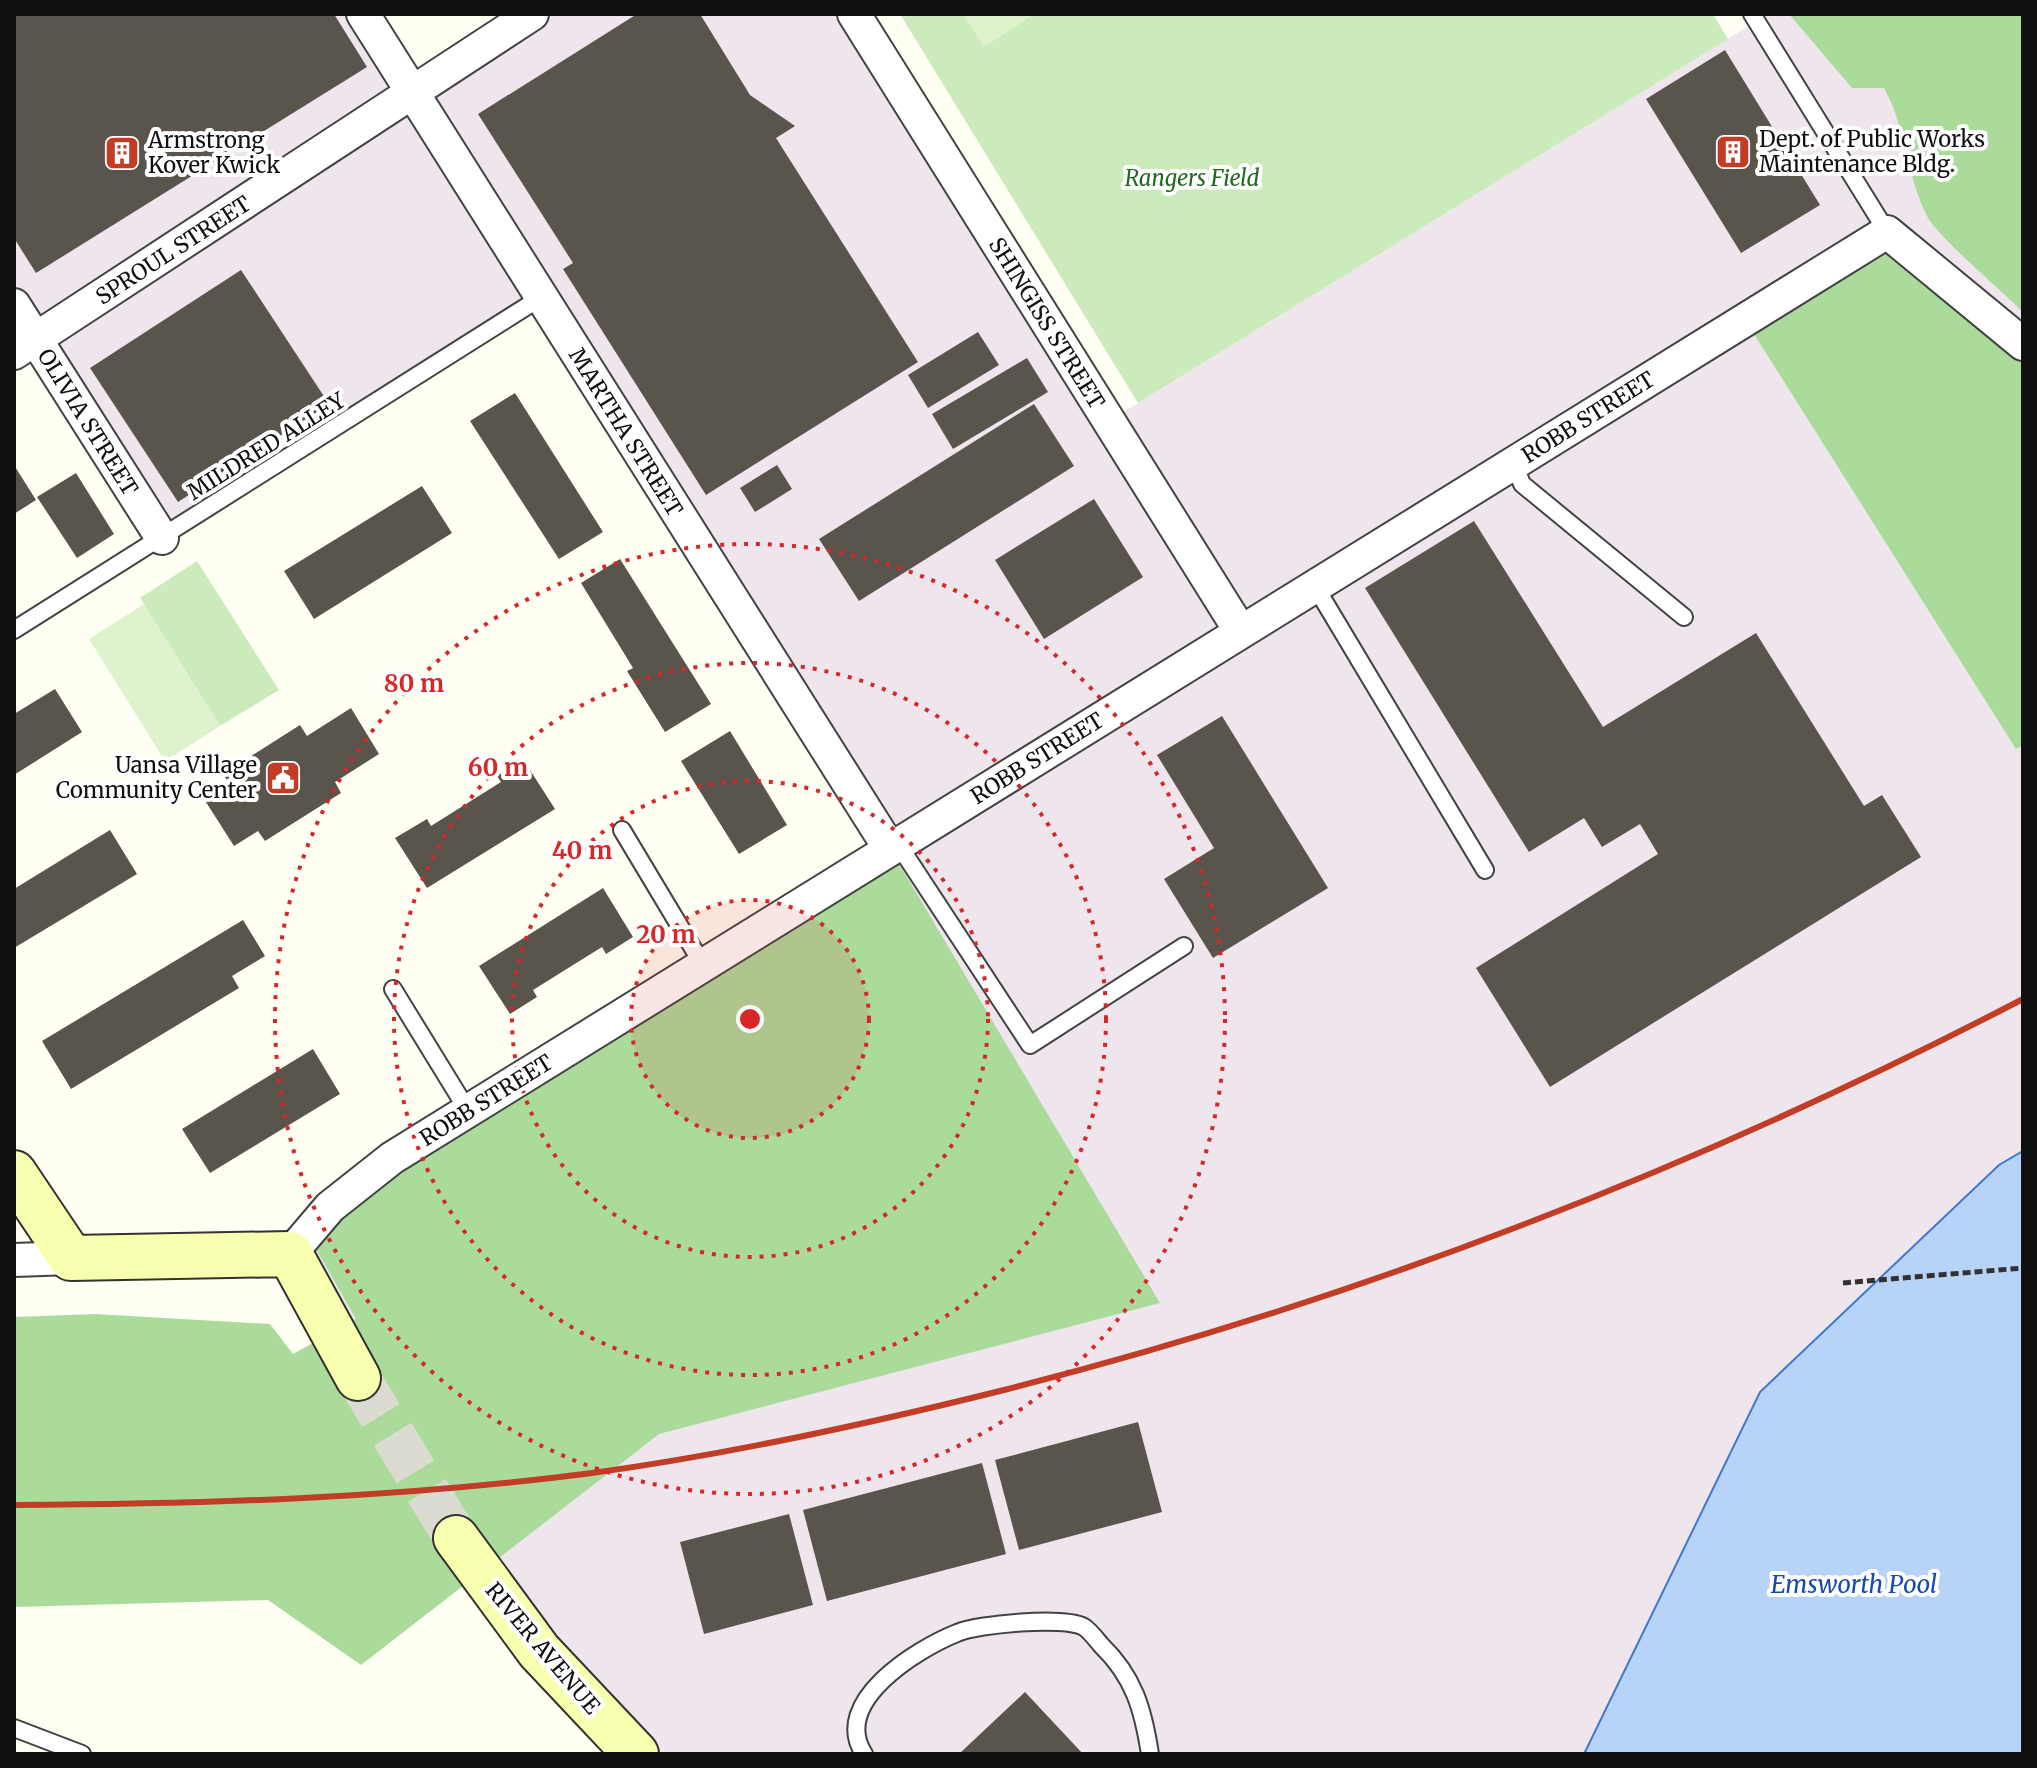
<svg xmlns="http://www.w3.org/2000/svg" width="2037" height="1768" font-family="Merriweather,serif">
<rect width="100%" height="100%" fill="#fffff3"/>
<path fill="#eee5ed" d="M14,14H363L412,93L532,14H854L1109,421L1768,14H2023V1151L1999,1165L1760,1392L1584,1754H636L583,1700L290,1254L890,849L541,299L162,538L14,305Z"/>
<path fill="#cbebbc" d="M900,14H1713L1728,39L1138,403Z
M197,561L279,690L220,726L140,598Z"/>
<path fill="#abdb9b" d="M1789,14H2023V312C2003,292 1937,236 1927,216C1906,175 1906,127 1884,88H1852Z
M1887,238L2023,351V745L2016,749L1747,323Z
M892,852L1160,1303L659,1434L361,1665L268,1600L14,1607V1317L95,1314L270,1324L293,1354L356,1319L308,1235L331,1208Z"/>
<path fill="#def2ce" d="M963,14H1035L984,47Z
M144,604L220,726L165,761L89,639Z"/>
<path fill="#b7d3f7" stroke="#3e78cf" stroke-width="2" d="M2023,1151V1754H1584L1760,1392L1999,1165Z"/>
<path fill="#59544c" d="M14,14H334L367,67L36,273L14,238Z
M637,14H700L750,95L795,126L776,138L918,362L706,495L563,269L573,263L478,114Z
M1725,50L1820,205L1741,253L1646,99Z
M241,270L329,404L178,502L90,368Z
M978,332L999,365L928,408L908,375Z
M1027,358L1048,392L953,449L932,414Z
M515,393L603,532L559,559L470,421Z
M1034,404L1074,466L859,601L819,539Z
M14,465L36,500L14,514Z
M777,465L792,489L755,512L740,488Z
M76,473L114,534L77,558L37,497Z
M422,486L452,533L314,619L284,571Z
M1094,499L1143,577L1044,639L995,560Z
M1474,521L1603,727L1756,633L1864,806L1882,795L1921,857L1550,1087L1476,968L1658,854L1640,824L1602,847L1584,818L1529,852L1365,588Z
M620,559L711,704L665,732L627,671L633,668L581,583Z
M55,689L82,732L14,775V714Z
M351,708L379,754L335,782L341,793L265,841L258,831L234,846L204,799L229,783L223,774L300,725L307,736Z
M1222,716L1328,888L1213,958L1164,879L1214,848L1157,755Z
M730,731L787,825L739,854L681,761Z
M523,759L555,809L427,888L395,838L427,819L431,826L501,782L497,776Z
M110,830L137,874L14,948V889Z
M603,888L633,937L606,954L602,947L533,990L537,997L510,1014L479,966Z
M243,920L265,956L232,976L239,988L71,1089L42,1041Z
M313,1049L340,1094L210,1173L182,1129Z
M1138,1422L1162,1512L1019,1550L995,1460Z
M982,1463L1006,1554L827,1601L803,1510Z
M789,1514L813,1605L704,1634L680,1542Z
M1025,1692L1083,1754H959Z"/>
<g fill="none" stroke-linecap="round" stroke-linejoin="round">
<path stroke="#dbdbd1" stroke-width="44" stroke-dasharray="44 22" stroke-linecap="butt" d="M358,1378L456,1538"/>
<g stroke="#434343" stroke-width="20">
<path id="lane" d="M1752,14L1887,232
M1514,463L1522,484L1684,617
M1315,586L1485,870
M14,630L540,298
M622,830L703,965
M898,844L1030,1045L1184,946
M393,989L468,1111
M14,1728L82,1754
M864,1754C830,1702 917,1649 957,1633C978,1624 1064,1616 1084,1627C1090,1631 1096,1639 1101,1645C1134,1677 1143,1709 1150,1754"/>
</g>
<g stroke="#434343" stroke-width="36">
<path id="street" d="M363,14L890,849
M854,14L1241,632
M14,305L162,538
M14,353L532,14
M290,1254L330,1207L392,1158L1887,232L2023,344
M14,1260L71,1258"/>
</g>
<g stroke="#323232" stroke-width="48">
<path id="secondary" d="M14,1173L71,1258L290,1254L358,1378
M456,1538L539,1651L636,1754"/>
</g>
<path stroke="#323232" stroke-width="5" stroke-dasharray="8 4" stroke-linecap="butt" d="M1843,1283L2023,1268"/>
<use href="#lane" stroke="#fff" stroke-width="16"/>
<use href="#street" stroke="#fff" stroke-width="32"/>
<use href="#secondary" stroke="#f8ffae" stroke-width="44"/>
<path stroke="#c23d26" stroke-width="6" d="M14,1505C207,1504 400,1498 592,1473C731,1454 868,1424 1004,1390C1359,1300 1698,1168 2023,999"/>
</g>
<circle cx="750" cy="1019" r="119" fill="#d62828" fill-opacity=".12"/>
<g fill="none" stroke="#d62828" stroke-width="4" stroke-dasharray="4 8">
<circle cx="750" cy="1019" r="119"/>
<circle cx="750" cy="1019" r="238"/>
<circle cx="750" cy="1019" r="356"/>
<circle cx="750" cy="1019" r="475"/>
</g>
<defs>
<g id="building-square" transform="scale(1.8)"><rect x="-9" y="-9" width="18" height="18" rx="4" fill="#c23d26" stroke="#fff"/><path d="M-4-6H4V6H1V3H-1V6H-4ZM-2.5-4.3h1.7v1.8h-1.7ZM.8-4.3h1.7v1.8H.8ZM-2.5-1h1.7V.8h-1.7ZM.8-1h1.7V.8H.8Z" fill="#fff"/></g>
<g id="civic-square" transform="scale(1.8)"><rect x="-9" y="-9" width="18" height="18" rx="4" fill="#c23d26" stroke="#fff"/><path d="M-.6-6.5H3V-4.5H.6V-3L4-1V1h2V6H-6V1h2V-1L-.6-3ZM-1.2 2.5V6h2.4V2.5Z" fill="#fff"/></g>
</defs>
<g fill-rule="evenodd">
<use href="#building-square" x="1733" y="152"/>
<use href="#building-square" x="122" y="153"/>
<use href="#civic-square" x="283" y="778"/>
</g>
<g text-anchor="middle" stroke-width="8" stroke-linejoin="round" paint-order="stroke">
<g font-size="22" fill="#101010" stroke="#fff" text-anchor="start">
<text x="1759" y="147">Dept. of Public Works<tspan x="1759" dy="25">Maintenance Bldg.</tspan></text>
<text x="148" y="148">Armstrong<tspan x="148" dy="25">Kover Kwick</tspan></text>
<text x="257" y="773" text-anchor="end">Uansa Village<tspan x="257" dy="25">Community Center</tspan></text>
</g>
<g font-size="22" font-style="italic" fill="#1f6a1f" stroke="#fff">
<text x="1192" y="186">Rangers Field</text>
</g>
<g font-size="22" fill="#101010" stroke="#fff">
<text transform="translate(173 250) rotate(-33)" y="8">SPROUL STREET</text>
<text transform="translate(1047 323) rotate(58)" y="8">SHINGISS STREET</text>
<text transform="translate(1588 417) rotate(-32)" y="8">ROBB STREET</text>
<text transform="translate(88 422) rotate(58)" y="8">OLIVIA STREET</text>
<text transform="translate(626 432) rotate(58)" y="8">MARTHA STREET</text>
<text transform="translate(266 446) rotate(-32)" y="8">MILDRED ALLEY</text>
<text transform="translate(1037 758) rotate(-32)" y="8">ROBB STREET</text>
<text transform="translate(486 1100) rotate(-32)" y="8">ROBB STREET</text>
<text transform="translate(543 1648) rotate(50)" y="8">RIVER AVENUE</text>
</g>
<g font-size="24" font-style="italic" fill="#174ba4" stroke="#fff">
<text x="1854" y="1593">Emsworth Pool</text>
</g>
</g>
<circle cx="750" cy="1019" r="12" fill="#d62828" stroke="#fff" stroke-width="4"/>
<g font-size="24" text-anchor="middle" font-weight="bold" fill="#d62828" stroke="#fff" stroke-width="8" stroke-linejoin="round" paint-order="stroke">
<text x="414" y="692">80 m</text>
<text x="498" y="776">60 m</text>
<text x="582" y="859">40 m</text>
<text x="666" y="943">20 m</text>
</g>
<rect width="2037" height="1768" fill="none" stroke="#101010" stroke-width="32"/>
</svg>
